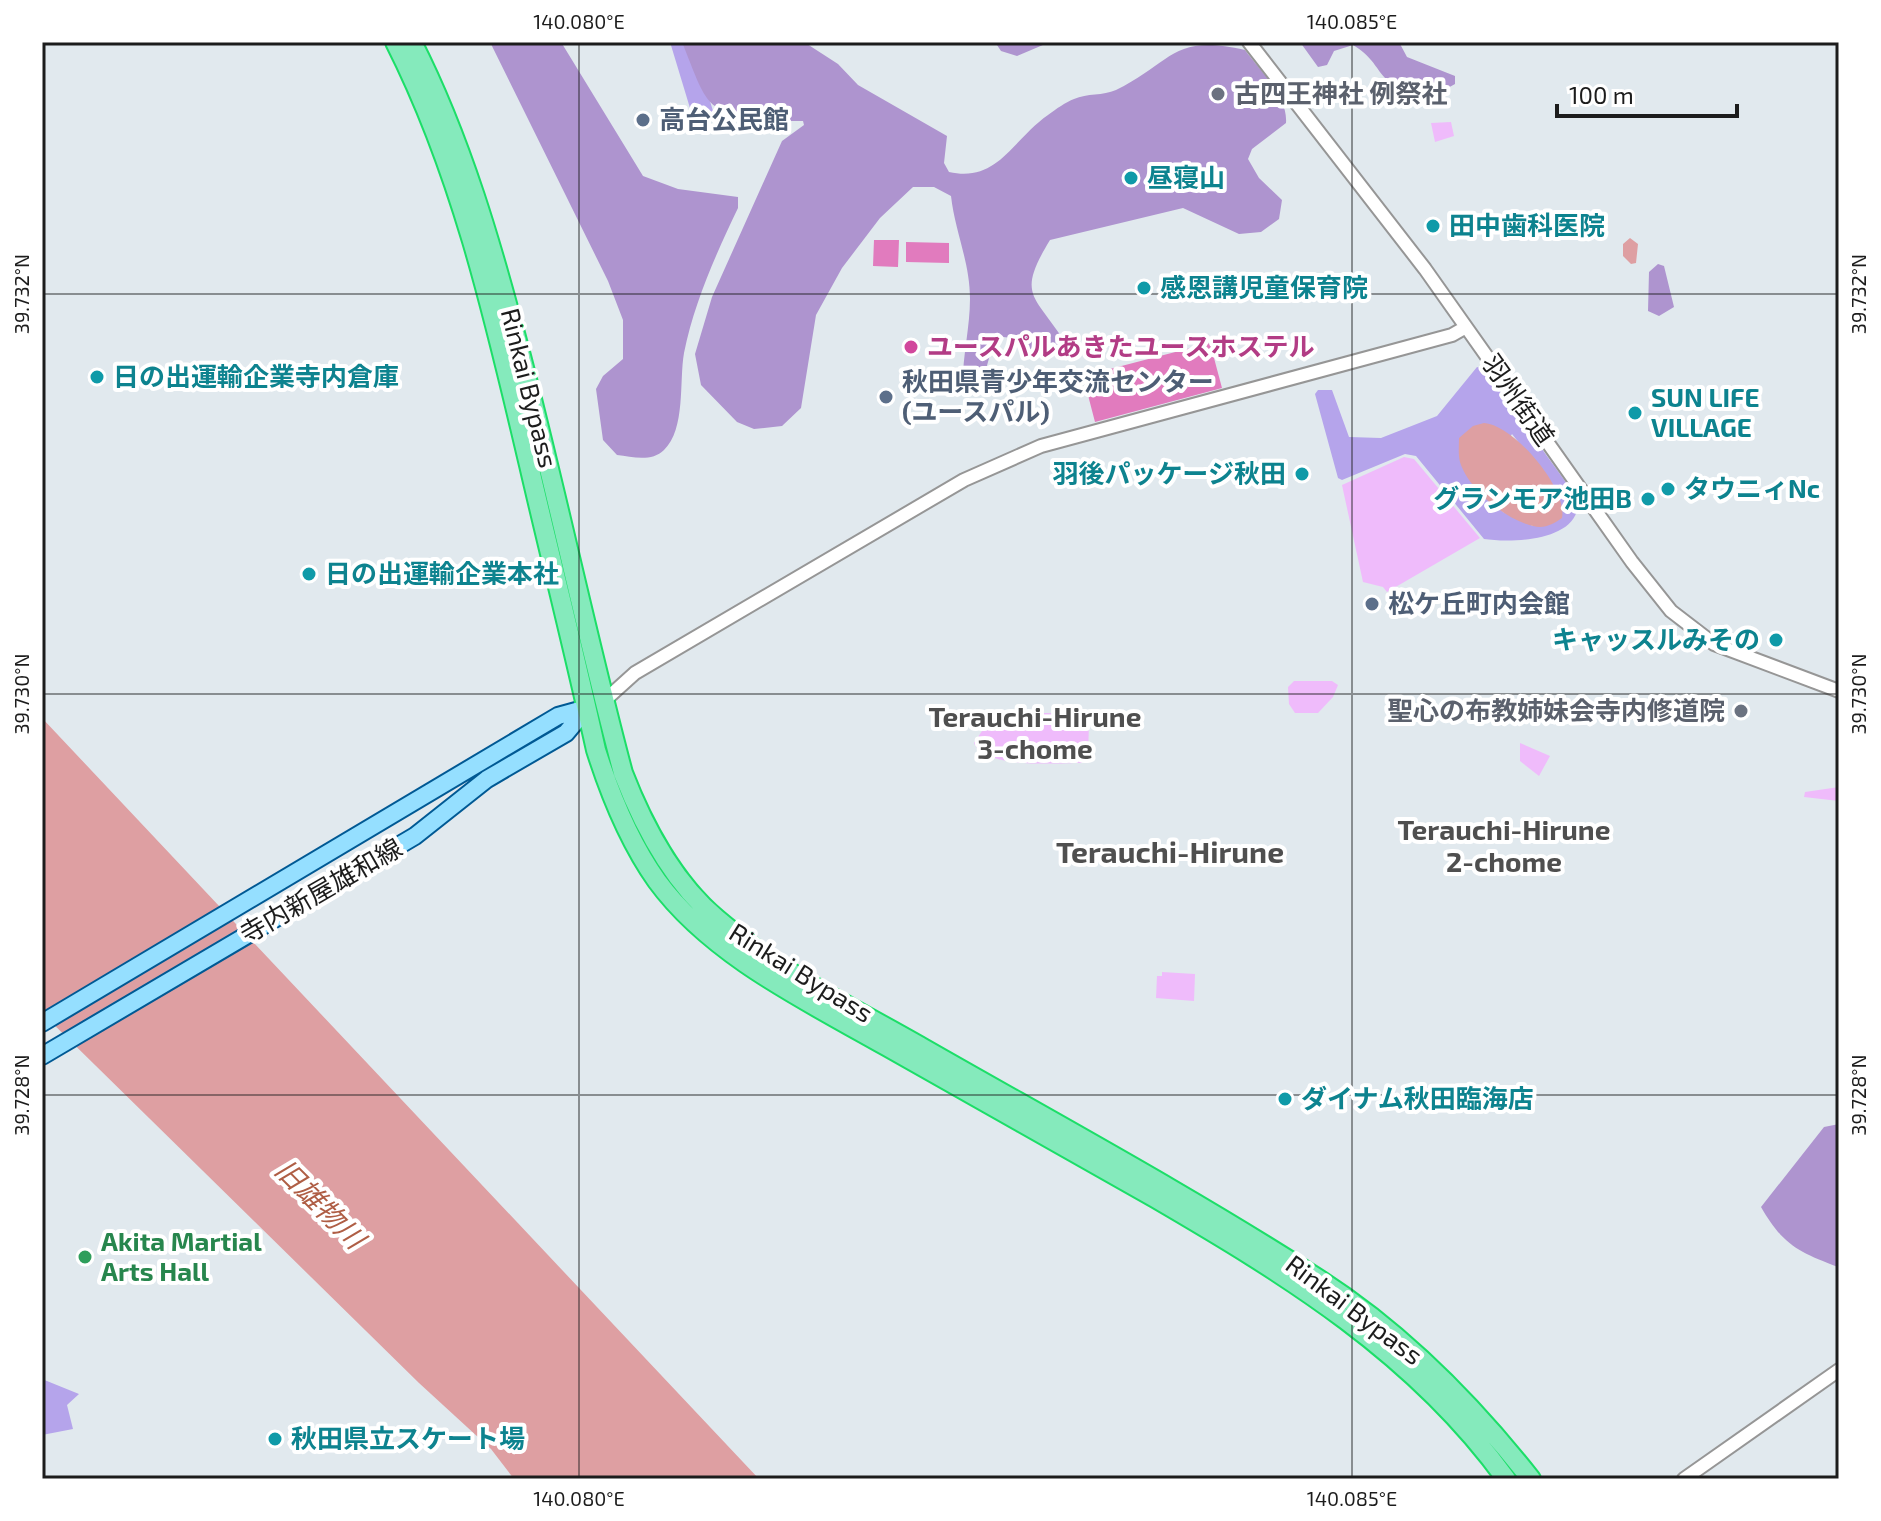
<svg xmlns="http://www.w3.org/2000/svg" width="1881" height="1521" font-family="'Exo 2','Noto Sans JP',sans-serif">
<rect width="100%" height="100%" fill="#e1e9ee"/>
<path fill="#b5a4eb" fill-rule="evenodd" d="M670,42H692L713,111L710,115L693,118Z
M1477,367L1484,369L1578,499C1582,542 1511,543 1484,539L1416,456L1405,454L1342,480L1338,478L1315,394L1318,390H1332L1349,437L1381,438L1437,416ZM1512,434L1559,494L1533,526L1503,512L1478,490Z
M42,1379L79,1394L67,1405L73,1429L42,1435Z"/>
<path fill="#ae94cf" d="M490,42H561L643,176L678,189L738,197V208C716,254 694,303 684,353C679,381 686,429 664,450C652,462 633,457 617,455L603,440L596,389L603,376L623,359V320L608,281Z
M682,42H804L838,64L858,85L947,136L944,163L949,172C998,183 1012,140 1048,115C1056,109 1066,102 1074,99C1087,93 1103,96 1116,90C1172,63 1172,33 1245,50C1260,71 1288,96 1286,123L1252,149L1248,159L1259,178L1282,200L1279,219L1261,232L1239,234L1183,208L1050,240C1016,296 1034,294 1065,342L1060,353L1038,354L1013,338L1003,337L991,351L980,391L969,396L963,392C961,362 970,330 970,299C970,262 955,232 951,196L934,187H913L880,218L842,268L816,315L801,408L782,426L754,429L737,422L701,385L695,354L712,297L782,141L804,125L803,121H791L784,116C705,116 710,112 682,42Z
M995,42H1050L1017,56L1001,51Z
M1300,42H1399L1407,57L1455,76V84C1444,91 1438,90 1425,90C1370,86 1389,67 1353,45L1334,51L1327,65L1318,67Z
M1658,264L1664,266L1674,307L1659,316L1648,311L1649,272Z
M1839,1124V1266L1838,1267C1798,1252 1783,1245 1761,1207L1824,1127Z"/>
<path fill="#efbbfb" d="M1451,122L1454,136L1435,142L1431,123Z
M1404,457L1414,459L1480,538L1387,592L1383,587L1363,582L1342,485Z
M1294,681H1332L1338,685L1333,697L1318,713H1295L1289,704L1288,687Z
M1007,712L1083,714L1089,721L1088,758L1081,763C1056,763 985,769 974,743L988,722Z
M1520,743L1550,756L1539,776L1520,761Z
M1839,787V801L1804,797L1805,792Z
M1162,972L1195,974L1194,1001L1156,998L1157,976H1162Z"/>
<path fill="#e17bbe" d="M874,240H899L898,267L873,266Z
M906,242L949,243V263L906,262Z
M1210,343L1222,388L1095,422L1083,376Z"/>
<path fill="#de9fa2" d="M1630,238L1638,244L1636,263L1631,264L1623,256V244Z
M1484,423C1514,425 1568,489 1562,518C1553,524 1545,529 1533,526C1506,520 1468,489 1460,462C1458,454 1459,446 1459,438L1473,426Z
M42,718L759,1479H514L491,1449L419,1383L42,1013Z"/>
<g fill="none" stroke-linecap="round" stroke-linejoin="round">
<g stroke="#969696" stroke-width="16">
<path id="minor" d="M1249,42L1425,269L1632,562L1671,611L1714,644L1839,691
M604,701L635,673L964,480L1041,446L1452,335L1466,327
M1684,1479L1839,1370"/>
</g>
<g stroke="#005994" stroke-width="20">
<path id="major" d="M42,1023L558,716L587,708
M42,1056L415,836L487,779L566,733L587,708"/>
</g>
<g stroke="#1cde68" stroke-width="22">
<path id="highway" d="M395,42C462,174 495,321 529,465C551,560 575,654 596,750C610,794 630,843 657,881C712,956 807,1001 886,1046C975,1097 1066,1147 1155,1198C1287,1275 1415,1353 1506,1479
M412,42C462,140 493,249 521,356C557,494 586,634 623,773C643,825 674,883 717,919C779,972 853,1008 923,1048C1056,1124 1191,1197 1320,1280C1402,1333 1471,1403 1531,1479"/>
</g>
<use href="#minor" stroke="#fff" stroke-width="12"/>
<use href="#major" stroke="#95dfff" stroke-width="16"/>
<use href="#highway" stroke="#85eabc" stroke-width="18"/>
</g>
<path fill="none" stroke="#1c1c1c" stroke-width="2" stroke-opacity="0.45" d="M579,42V1479M1352,42V1479M42,294H1839M42,694H1839M42,1095H1839"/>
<g fill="#6b7280" stroke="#fff" stroke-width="3">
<circle cx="1218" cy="94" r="8"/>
<circle cx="1741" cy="711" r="8"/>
</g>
<g fill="#5c6f8a" stroke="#fff" stroke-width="3">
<circle cx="643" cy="120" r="8"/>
<circle cx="886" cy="397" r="8"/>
<circle cx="1372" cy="604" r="8"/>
</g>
<g fill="#0f9aa8" stroke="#fff" stroke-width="3">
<circle cx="1131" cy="178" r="8"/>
<circle cx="1433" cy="226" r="8"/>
<circle cx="1144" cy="288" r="8"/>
<circle cx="97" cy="377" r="8"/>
<circle cx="1635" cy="413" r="8"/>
<circle cx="1302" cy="474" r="8"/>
<circle cx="1668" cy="489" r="8"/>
<circle cx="1648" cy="499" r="8"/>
<circle cx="309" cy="574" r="8"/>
<circle cx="1776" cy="640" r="8"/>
<circle cx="1285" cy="1099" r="8"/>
<circle cx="275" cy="1439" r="8"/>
</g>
<circle fill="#d1479c" stroke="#fff" stroke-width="3" cx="911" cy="347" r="8"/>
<circle fill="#2e9e5b" stroke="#fff" stroke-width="3" cx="85" cy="1257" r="8"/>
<g text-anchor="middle" stroke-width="8" stroke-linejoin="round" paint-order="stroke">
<g font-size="26" font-weight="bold" fill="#5b616d" stroke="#fff" text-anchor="start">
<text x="1234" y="103">古四王神社 例祭社</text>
<text x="1725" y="720" text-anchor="end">聖心の布教姉妹会寺内修道院</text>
</g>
<g font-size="26" font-weight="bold" fill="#4e5e75" stroke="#fff" text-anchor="start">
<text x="659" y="129">高台公民館</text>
<text x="902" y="391">秋田県青少年交流センター<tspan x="902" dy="30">(ユースパル)</tspan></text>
<text x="1388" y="613">松ケ丘町内会館</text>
</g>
<g font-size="26" font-weight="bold" fill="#0d838f" stroke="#fff" text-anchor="start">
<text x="1147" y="187">昼寝山</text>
<text x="1449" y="235">田中歯科医院</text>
<text x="1160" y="297">感恩講児童保育院</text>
<text x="113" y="386">日の出運輸企業寺内倉庫</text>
<text x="1651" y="407">SUN LIFE<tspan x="1651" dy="30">VILLAGE</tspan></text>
<text x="1286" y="483" text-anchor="end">羽後パッケージ秋田</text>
<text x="1684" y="498">タウニィNc</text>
<text x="1632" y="508" text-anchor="end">グランモア池田B</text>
<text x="325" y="583">日の出運輸企業本社</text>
<text x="1760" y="649" text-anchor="end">キャッスルみその</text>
<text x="1301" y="1108">ダイナム秋田臨海店</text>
<text x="291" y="1448">秋田県立スケート場</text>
</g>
<g font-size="26" font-weight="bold" fill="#b23c85" stroke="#fff" text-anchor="start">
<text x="927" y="356">ユースパルあきたユースホステル</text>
</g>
<g font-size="26" fill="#1c1c1c" stroke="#fff">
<text transform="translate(529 388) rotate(76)" y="9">Rinkai Bypass</text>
<text transform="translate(1518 400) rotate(55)" y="9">羽州街道</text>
<text transform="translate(321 891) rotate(-30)" y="9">寺内新屋雄和線</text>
<text transform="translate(801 973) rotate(32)" y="9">Rinkai Bypass</text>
<text transform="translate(1354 1310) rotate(37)" y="9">Rinkai Bypass</text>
</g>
<g font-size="26" font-weight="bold" fill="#27864d" stroke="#fff" text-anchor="start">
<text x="101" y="1251">Akita Martial<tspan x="101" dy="30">Arts Hall</tspan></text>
</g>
<g font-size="28" font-weight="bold" fill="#4f4f4f" stroke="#fff">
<text x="1035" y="727">Terauchi-Hirune<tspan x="1035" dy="32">3-chome</tspan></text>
<text x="1504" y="840">Terauchi-Hirune<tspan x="1504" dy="32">2-chome</tspan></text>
</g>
<g font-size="28" font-style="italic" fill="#af5e45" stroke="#fff">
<text transform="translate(320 1204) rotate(45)" y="10">旧雄物川</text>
</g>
<g font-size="30" font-weight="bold" fill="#4f4f4f" stroke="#fff">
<text x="1170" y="863">Terauchi-Hirune</text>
</g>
</g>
<rect width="1881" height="1521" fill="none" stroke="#ffffff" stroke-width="88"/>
<path d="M1557 104v12h180v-12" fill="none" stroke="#1c1c1c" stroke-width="4"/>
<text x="1569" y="104" font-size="24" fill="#1c1c1c" stroke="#ffffff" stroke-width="6" paint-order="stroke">100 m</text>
<rect x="44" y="44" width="1793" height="1433" fill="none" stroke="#1c1c1c" stroke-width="3"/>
<g font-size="20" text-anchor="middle" fill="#1c1c1c">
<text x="579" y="29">140.080°E</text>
<text x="1352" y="29">140.085°E</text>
<text transform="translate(22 294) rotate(-90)" y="7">39.732°N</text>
<text transform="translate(1859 294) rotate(-90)" y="7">39.732°N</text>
<text transform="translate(22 694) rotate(-90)" y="7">39.730°N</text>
<text transform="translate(1859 694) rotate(-90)" y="7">39.730°N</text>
<text transform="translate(22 1095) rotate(-90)" y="7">39.728°N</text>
<text transform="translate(1859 1095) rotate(-90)" y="7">39.728°N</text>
<text x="579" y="1506">140.080°E</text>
<text x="1352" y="1506">140.085°E</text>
</g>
</svg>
